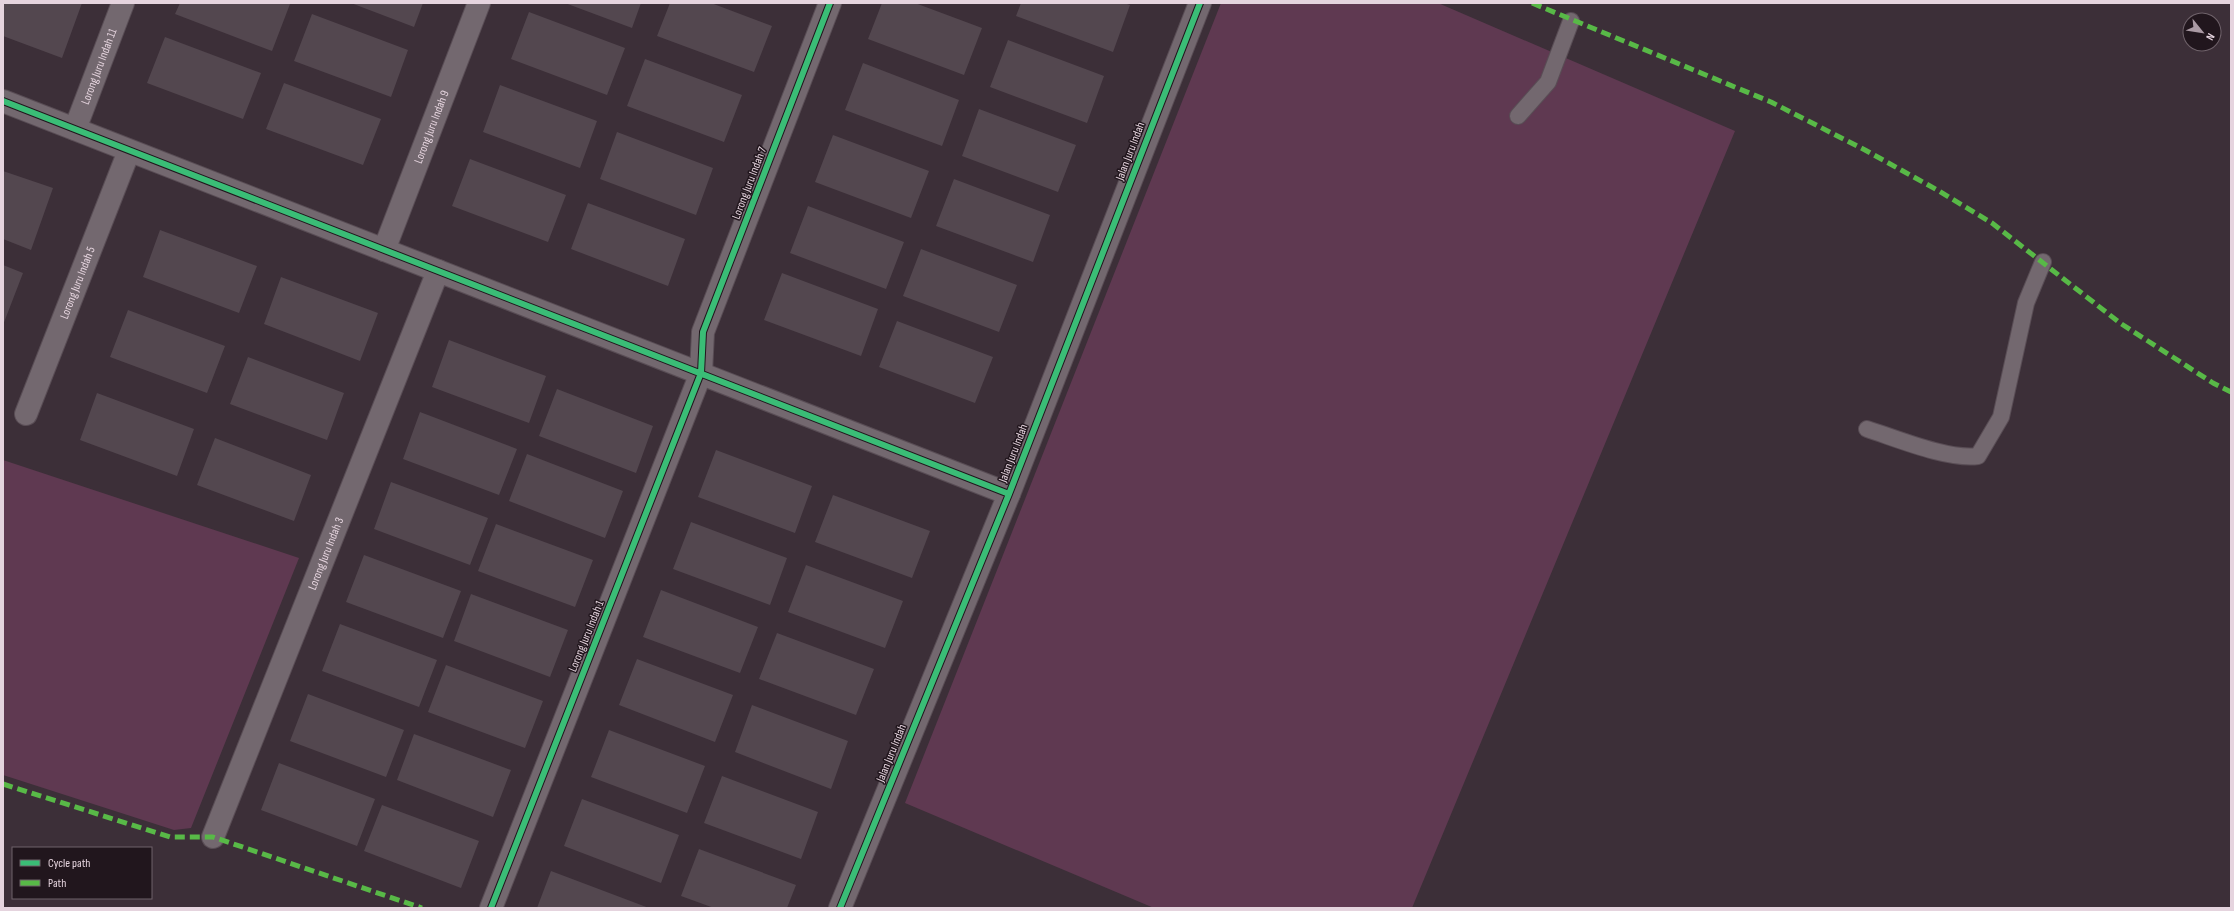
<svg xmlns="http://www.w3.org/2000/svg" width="2234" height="911" font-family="'Sofia Sans Condensed',sans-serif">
<rect width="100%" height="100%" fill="#3c2f38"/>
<path fill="#5f3951" d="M1221,3H1438L1735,131L1412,908H1154L905,803Z
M3,460L299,558L191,828L174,830L3,775Z"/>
<path fill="#53474f" d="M3,3H82L62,58L3,36Z
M180,3H288L290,4L272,51L175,14Z
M351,3H423L414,27Z
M565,3H641L632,28Z
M670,3H711L772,26L754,72L657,36Z
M882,3H915L982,28L964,75L868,39Z
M1021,3H1124L1130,5L1113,52L1016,16Z
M529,12L625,48L607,95L511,59Z
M312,14L408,50L391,97L294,61Z
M165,37L261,73L243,119L147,83Z
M1008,40L1104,76L1087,123L990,87Z
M645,59L742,95L724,142L627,106Z
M863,63L959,100L942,146L845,110Z
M284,83L381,119L363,165L266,129Z
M500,85L597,121L580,168L483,132Z
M979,109L1076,145L1058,192L962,156Z
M617,132L713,168L696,215L600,179Z
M833,135L929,171L911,218L815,182Z
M470,159L566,195L548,242L452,206Z
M3,171L53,188L31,250L3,239Z
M954,179L1050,215L1033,262L936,226Z
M588,203L685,239L668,286L571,249Z
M808,206L904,242L886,289L790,253Z
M160,230L257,266L239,313L143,277Z
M921,249L1017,285L999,332L903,296Z
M3,265L23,273L3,325Z
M782,273L878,309L861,356L764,320Z
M281,277L378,313L360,361L264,324Z
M128,310L225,346L207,393L110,357Z
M897,321L993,357L975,403L879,367Z
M449,340L546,376L529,423L432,387Z
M248,357L344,393L327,440L230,404Z
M557,389L653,426L636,473L539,436Z
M97,393L194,429L177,476L80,440Z
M420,412L517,449L499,495L403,459Z
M215,438L311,475L294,521L197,485Z
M716,450L812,486L795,533L698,497Z
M527,454L623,491L605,538L509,501Z
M391,482L488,518L470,565L374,529Z
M833,495L930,531L912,578L815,542Z
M691,522L787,558L770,605L673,569Z
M496,524L593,560L575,607L478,571Z
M364,555L461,591L443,638L346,602Z
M806,565L903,601L885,648L788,612Z
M661,590L758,627L740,673L643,637Z
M471,594L568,630L550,677L454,641Z
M340,624L437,660L419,707L322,671Z
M777,633L874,669L856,715L759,679Z
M637,659L733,695L715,742L619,705Z
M446,665L543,701L525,748L428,712Z
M308,694L404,730L386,777L290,741Z
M752,705L848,741L831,789L735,752Z
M609,730L705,766L687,813L591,777Z
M414,734L511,770L493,817L397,780Z
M279,763L375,799L357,846L261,810Z
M722,776L818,812L801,859L704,823Z
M582,799L679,835L661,883L564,846Z
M382,805L479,841L461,888L364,851Z
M699,849L796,885L787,908H714L681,896Z
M551,871L649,908H537Z"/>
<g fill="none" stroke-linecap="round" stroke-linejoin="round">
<g stroke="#594d55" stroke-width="18">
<path id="lane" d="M1518,116L1548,82L1571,21
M1867,429C1898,439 1948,460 1978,456L2001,417L2026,303L2043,262"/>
</g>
<g stroke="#594d55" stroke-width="24">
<g id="street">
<path d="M3,101L1009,494"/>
<path id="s1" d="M75,129L123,3"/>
<path id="s2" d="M384,250L479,3"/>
<path id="s3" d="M26,414L129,151"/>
<path id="s4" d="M213,837L438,271"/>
<path d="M491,908L701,373L703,332L830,3"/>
<path d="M840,908L1009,494L1200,3"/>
</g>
</g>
<use href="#lane" stroke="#73686f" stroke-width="16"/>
<use href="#street" stroke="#73686f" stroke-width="22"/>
<path stroke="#58b947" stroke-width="5" stroke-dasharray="10 5" stroke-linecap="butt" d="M1532,3L1771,102L1865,150L1939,191L1992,223L2120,323L2213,383L2231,392
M3,784L170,837H213L422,908"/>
<g stroke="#21161d" stroke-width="8">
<path id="cycleway" d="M3,101L1009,494
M491,908L701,373L703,332L830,3
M840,908L1009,494L1200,3"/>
</g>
<use href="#cycleway" stroke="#3abd76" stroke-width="6"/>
</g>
<g text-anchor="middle" stroke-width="3" stroke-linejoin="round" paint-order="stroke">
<g font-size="12" fill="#e5d4de" stroke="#21161d">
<text dy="4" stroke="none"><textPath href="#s1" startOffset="67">Lorong Juru Indah 11</textPath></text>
<text dy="4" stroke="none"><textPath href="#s2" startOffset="132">Lorong Juru Indah 9</textPath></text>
<text transform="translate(1130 151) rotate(-69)" y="4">Jalan Juru Indah</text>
<text transform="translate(749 183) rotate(-69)" y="4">Lorong Juru Indah 7</text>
<text dy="4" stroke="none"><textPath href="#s3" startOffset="141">Lorong Juru Indah 5</textPath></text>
<text transform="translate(1013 453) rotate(-69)" y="4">Jalan Juru Indah</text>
<text dy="4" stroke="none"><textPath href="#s4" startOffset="305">Lorong Juru Indah 3</textPath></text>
<text transform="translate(586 636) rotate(-68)" y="4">Lorong Juru Indah 1</text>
<text transform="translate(891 753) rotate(-68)" y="4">Jalan Juru Indah</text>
</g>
</g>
<rect width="2234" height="911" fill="none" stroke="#e5d4de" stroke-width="8"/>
<rect x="12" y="847" width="140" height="52" fill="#21161d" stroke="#6f626a"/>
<rect x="20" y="860" width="20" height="6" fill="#3abd76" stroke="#6f626a"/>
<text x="48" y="867" font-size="12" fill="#e5d4de">Cycle path</text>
<rect x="20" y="880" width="20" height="6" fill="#58b947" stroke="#6f626a"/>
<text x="48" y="887" font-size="12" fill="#e5d4de">Path</text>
<g transform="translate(2202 32) rotate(120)"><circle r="19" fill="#21161d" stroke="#6f626a"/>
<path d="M0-3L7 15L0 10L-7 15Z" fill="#aa9aa4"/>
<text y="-6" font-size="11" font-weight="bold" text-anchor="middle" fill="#e5d4de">N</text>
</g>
</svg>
